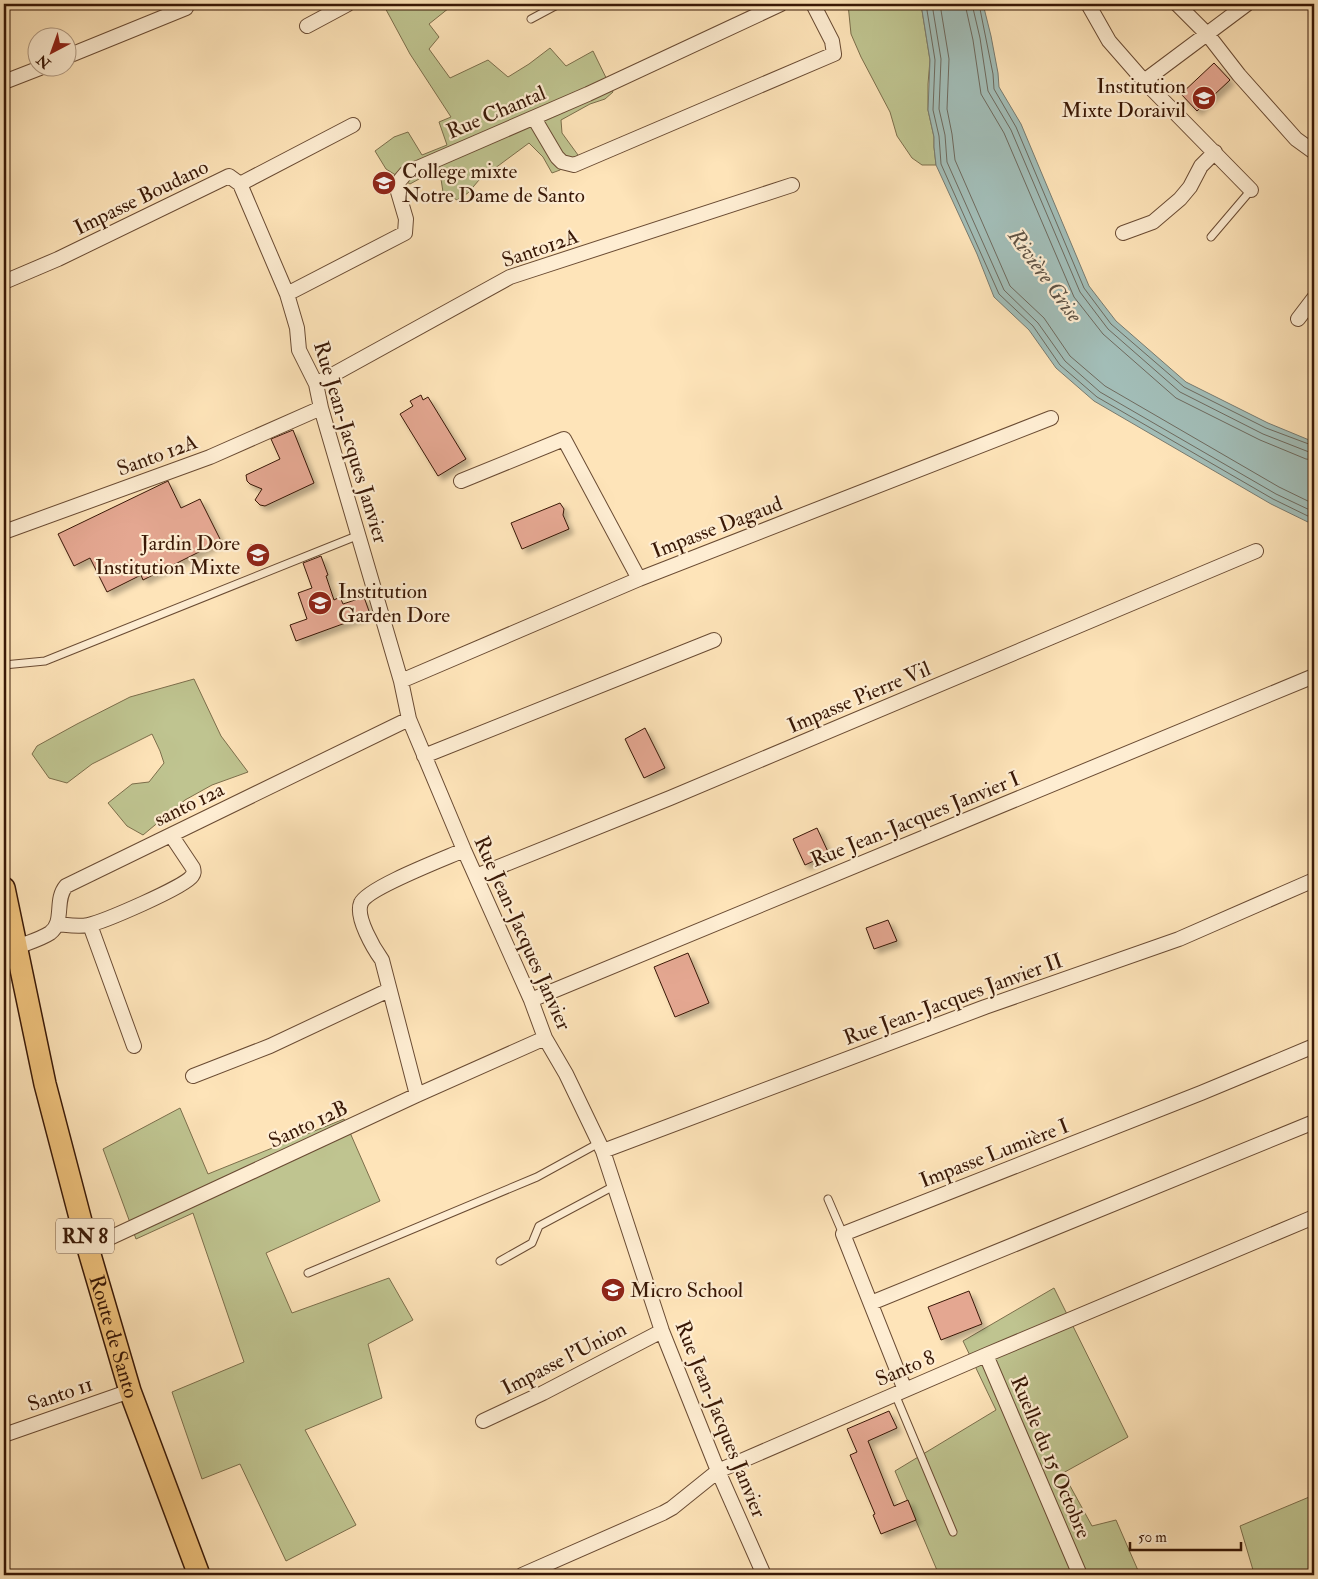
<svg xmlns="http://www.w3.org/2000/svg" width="1318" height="1579" font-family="'IM FELL Double Pica',serif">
<defs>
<filter id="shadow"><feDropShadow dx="4.5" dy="4.5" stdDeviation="2.5" flood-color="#0004"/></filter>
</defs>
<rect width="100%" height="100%" fill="#fee4b9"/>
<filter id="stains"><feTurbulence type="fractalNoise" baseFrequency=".004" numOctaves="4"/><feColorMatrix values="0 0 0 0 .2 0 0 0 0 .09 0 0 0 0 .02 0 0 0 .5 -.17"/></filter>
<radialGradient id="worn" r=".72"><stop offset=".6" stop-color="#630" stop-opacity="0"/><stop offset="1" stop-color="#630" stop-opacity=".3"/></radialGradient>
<path fill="#bfc490" stroke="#7c6e4b" d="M383,4H447L449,8L429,24L439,37L429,49L450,78L488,60L508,77L529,64L550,48L566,66L593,51L613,92L605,99L590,104L561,120L562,133L578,155L560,170L552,173L543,157L529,143L479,180L468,193L457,200L443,192L441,179L430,173L410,184L386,169L375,151L394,137L408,132L422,155L447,145L439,122L451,117L410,54Z
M848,4H921L930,60L928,84V110L934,137V147L936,165H922L912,158L897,136L890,112L861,57L851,34Z
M194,679L221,736L248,772L212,785L185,800L143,835L127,826L108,803L132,784L149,782L164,763L160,751L152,734L92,764L67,783L49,778L32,754L37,746L77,724L130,697Z
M180,1108L208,1174L344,1119L380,1201L266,1253L292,1313L389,1278L413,1320L368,1344L382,1398L305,1430L356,1525L286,1561L240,1464L202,1479L172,1392L244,1362L193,1213L136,1239L103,1149Z
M1054,1288L1128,1437L1063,1473L1092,1526L1116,1520L1140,1575H939L895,1471L996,1410L963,1341Z
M1314,1495V1575H1257L1253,1570L1240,1526Z"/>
<path fill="#a2bdb7" stroke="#787b70" d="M921,4H983L991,36L998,73L999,87L1021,124L1089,286L1116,321L1186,382L1268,423L1314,442V525L1271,504L1094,401L1056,368L1029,330L994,297L977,254L936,165L934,147V137L928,110L930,60Z"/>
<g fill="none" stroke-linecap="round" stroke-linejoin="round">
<path stroke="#6e6a5e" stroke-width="1" d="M926,4L935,60L933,110L939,136L941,164L999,294L1033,326L1060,365L1097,397L1273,499L1314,519
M932,4L941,59L939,109L945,135L947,162L1004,290L1038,323L1065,361L1100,392L1276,494L1314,512
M940,4L949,59L947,109L952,134L955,160L1010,286L1044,318L1070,356L1105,386L1279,487L1314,504
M965,4L973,40L981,94L1004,133L1074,297L1103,334L1176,398L1260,440L1306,459L1314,460
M972,4L980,38L988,91L1011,130L1080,292L1108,329L1180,392L1263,434L1309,452L1314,453
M979,4L993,74L994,89L1016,127L1084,288L1111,324L1184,387L1266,428L1314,446"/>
</g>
<path fill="#e4a791" stroke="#391806" filter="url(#shadow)" d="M1214,63L1230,80L1197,111L1181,94Z
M421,395L423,400L428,397L466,459L438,476L400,414L413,406L410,401Z
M293,430L314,483L265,506L260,505L255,500L262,489L250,484L247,481L246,475L280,459L271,439Z
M168,481L181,508L200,499L221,541L143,580L141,575L107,592L90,558L74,566L58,534Z
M560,503L564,509L563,515L569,529L522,549L511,523Z
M321,556L328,575L326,576L334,600L340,597L343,604L364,597L370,614L296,641L290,625L307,619L298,593L312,588L303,563Z
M645,728L665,768L644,778L625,739Z
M817,828L829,854L805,865L793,839Z
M888,920L897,941L874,949L866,928Z
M688,953L709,1003L675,1017L654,967Z
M969,1291L982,1324L941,1340L928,1307Z
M889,1411L897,1428L868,1441L894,1506L908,1500L916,1520L881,1534L873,1515L875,1514L850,1455L857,1452L847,1429Z"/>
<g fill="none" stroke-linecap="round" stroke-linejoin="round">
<g stroke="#6a4b33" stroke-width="9">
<path id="service" d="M531,19L559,4
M1211,237L1251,190
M4,665L45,661L359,535
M828,1199L843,1234
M500,1261L532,1243L539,1226L614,1186
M308,1273L537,1177L599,1143
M895,1394L953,1532"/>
</g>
<g stroke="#6a4b33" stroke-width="16">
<path id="minor" d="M1088,4L1109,41L1144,81L1251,190
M1177,4L1208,35L1239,75L1296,139L1314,152
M307,26L348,4
M68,56L186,8
M1144,81L1247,4
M4,82L40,68
M534,118L557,157L562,162L574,165L834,54L832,41L813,4
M240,184L353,125
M1123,233L1153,222L1180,199L1190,187L1201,166L1215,152
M4,282L58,259L229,176L240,184L287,294L297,328L299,350L316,384L321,408L401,681L409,719L464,850L531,1000L545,1038L566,1074L603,1151L662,1331L718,1471L764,1575
M287,294L405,233L406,219L396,185L406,173L588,94L781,4
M1298,319L1314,298
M316,384L510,277L792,185
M461,481L564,439L639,579
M4,532L210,457L321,408
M401,681L639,579L1051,418
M424,756L714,640
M476,876L670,798L1256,551
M57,924C68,925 78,927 88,925C103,922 185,887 192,876C194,873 194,872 193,868L171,835
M90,925L134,1046
M17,947C27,943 41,939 50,933C65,922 54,900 66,886L409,719
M531,1000L1314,676
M193,1076L270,1046L389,990
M417,1095L382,960C374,949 355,917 361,903C367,888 446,858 464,850
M603,1151L985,1007L1179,939L1314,880
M88,1248L417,1095L545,1038
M871,1303L1314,1122
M986,1355L1080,1575
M905,1390L843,1234L1201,1093L1314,1046
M483,1421L543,1393L662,1331
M4,1435L130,1391
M522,1575L663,1513L672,1508L718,1471L986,1355L1314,1217"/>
</g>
<g stroke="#391806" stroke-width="24">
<g id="primary">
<path id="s1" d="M4,888L45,1084L88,1248L130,1391L199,1575"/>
</g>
</g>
<use href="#service" stroke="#feedd2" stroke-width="7"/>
<use href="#minor" stroke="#feedd2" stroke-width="14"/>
<use href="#primary" stroke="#efc27c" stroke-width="21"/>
</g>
<defs>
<g id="school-disc" transform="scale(1.25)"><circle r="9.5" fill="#8f2418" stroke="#feedd2"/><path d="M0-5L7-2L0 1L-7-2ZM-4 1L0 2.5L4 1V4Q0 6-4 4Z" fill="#fff"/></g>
</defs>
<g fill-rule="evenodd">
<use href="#school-disc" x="1204" y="98"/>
<use href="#school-disc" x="384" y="183"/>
<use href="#school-disc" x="258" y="555"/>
<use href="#school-disc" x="320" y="603"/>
<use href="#school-disc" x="613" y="1290"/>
</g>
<g text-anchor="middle" stroke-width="4.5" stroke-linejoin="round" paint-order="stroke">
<rect fill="#feedd2" stroke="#745843" stroke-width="1" x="56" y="1218.5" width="58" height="35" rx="4"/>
<g font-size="20" font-weight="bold" fill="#391806">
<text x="85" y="1243">RN 8</text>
</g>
<g font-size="21" fill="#391806" stroke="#feedd2" text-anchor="start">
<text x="1186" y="93" text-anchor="end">Institution<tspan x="1186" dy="24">Mixte Doraivil</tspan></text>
<text x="402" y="178">College mixte<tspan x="402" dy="24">Notre Dame de Santo</tspan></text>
<text x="240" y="550" text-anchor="end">Jardin Dore<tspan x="240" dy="24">Institution Mixte</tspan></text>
<text x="338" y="598">Institution<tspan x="338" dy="24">Garden Dore</tspan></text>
<text x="630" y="1297">Micro School</text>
</g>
<g font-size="21" fill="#391806" stroke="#feedd2">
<text transform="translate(496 112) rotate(-23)" y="7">Rue Chantal</text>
<text transform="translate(141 197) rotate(-26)" y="7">Impasse Boudano</text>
<text transform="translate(540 248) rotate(-19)" y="7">Santo12A</text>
<text transform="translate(351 442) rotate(73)" y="7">Rue Jean-Jacques Janvier</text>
<text transform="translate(157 455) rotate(-20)" y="7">Santo 12A</text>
<text transform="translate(717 527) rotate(-21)" y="7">Impasse Dagaud</text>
<text transform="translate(859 697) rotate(-23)" y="7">Impasse Pierre Vil</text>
<text transform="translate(189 804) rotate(-26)" y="7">santo 12a</text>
<text transform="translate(915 819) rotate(-22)" y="7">Rue Jean-Jacques Janvier I</text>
<text transform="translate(523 933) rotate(66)" y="7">Rue Jean-Jacques Janvier</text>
<text transform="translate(953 999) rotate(-20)" y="7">Rue Jean-Jacques Janvier II</text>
<text transform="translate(308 1124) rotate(-25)" y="7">Santo 12B</text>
<text transform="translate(994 1153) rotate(-21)" y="7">Impasse Lumière I</text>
<text dy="7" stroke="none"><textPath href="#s1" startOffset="462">Route de Santo</textPath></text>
<text transform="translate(564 1358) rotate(-27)" y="7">Impasse l'Union</text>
<text transform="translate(905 1368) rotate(-23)" y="7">Santo 8</text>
<text transform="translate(60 1394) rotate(-19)" y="7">Santo 11</text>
<text transform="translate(721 1419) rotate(68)" y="7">Rue Jean-Jacques Janvier</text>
<text transform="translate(1051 1457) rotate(67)" y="7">Ruelle du 15 Octobre</text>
</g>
<g font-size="22" font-style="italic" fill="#5e5244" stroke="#feedd2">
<text transform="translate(1046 275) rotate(54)" y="8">Rivière Grise</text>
</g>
</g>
<rect width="1318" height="1579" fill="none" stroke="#fee4b9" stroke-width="20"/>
<rect x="5" y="5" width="1308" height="1569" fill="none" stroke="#391806" stroke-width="2.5"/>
<rect x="10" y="10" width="1298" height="1559" fill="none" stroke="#391806"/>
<g transform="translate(52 52) rotate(221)"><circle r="24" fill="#feedd2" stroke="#af9880"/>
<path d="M0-4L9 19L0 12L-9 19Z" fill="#8f2418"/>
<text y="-8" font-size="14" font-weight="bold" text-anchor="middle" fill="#391806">N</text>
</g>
<path d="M1130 1542v8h111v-8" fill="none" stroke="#391806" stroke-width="2.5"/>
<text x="1138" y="1542" font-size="15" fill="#391806" stroke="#feedd2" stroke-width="4" paint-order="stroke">50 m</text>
<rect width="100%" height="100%" filter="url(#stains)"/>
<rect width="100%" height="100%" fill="url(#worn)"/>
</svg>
